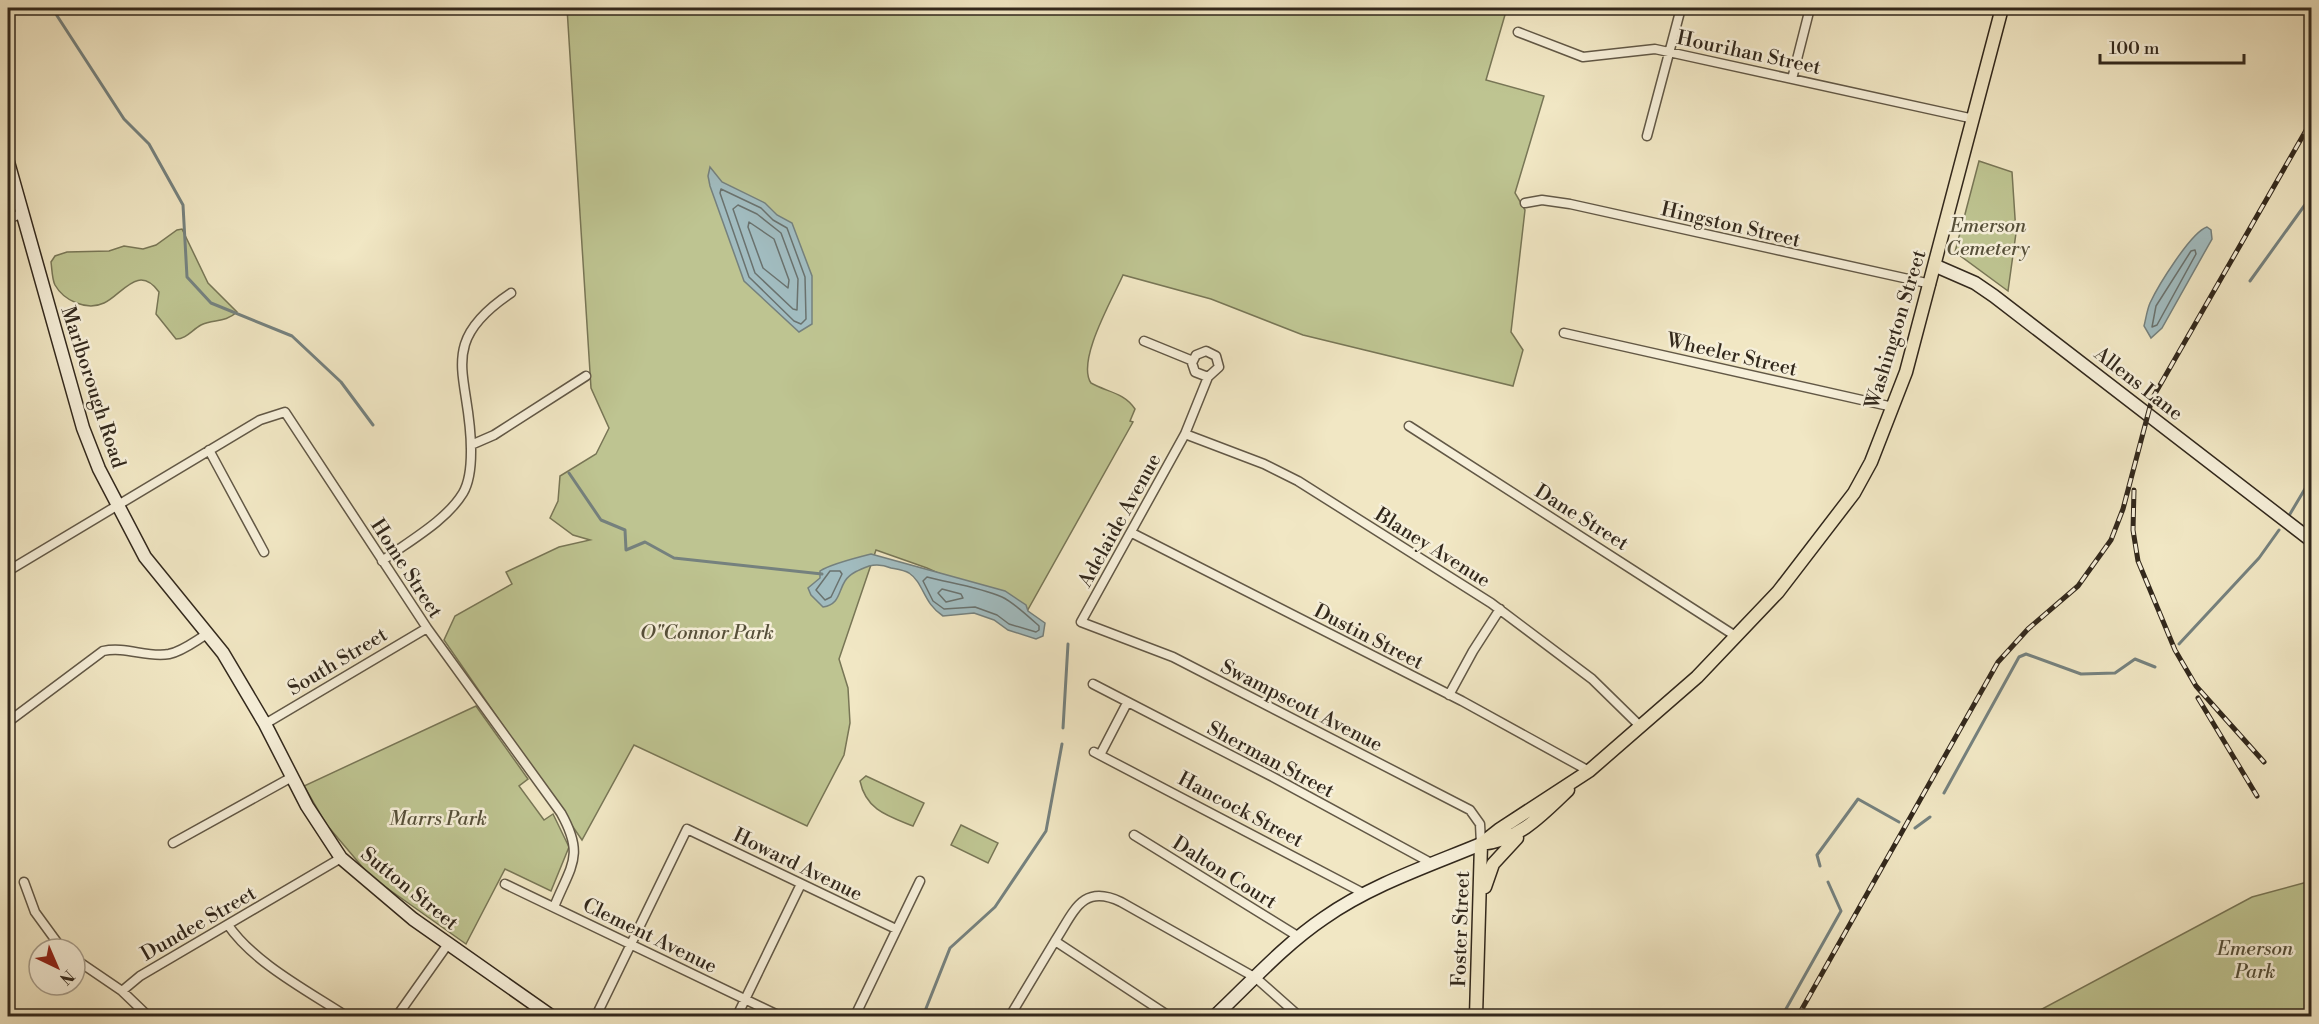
<svg xmlns="http://www.w3.org/2000/svg" width="2319" height="1024" font-family="'Libre Bodoni',serif">
<rect width="100%" height="100%" fill="#f1e7c4"/>
<filter id="stains"><feTurbulence type="fractalNoise" baseFrequency=".00333" numOctaves="4"/><feColorMatrix values="0 0 0 0 .2 0 0 0 0 .09 0 0 0 0 .02 0 0 0 .5 -.17"/></filter>
<radialGradient id="worn" r=".72"><stop offset=".6" stop-color="#630" stop-opacity="0"/><stop offset="1" stop-color="#630" stop-opacity=".3"/></radialGradient>
<path fill="#bec491" stroke="#787656" stroke-width="1.5" d="M567,8H1507L1486,80L1544,96L1515,193L1525,210L1511,332L1523,350L1513,386L1303,335L1211,299L1123,275C1113,298 1076,361 1091,383C1106,392 1124,392 1135,409L1130,421L1133,422L1026,613L927,568L876,550L839,659L848,688L850,723L844,755L807,826L634,745L582,840L444,640L455,616L512,584L506,572L559,547L590,540L573,535L550,518L558,501L560,476L596,454L609,428L591,388Z
M1979,161L2012,172L2016,233L2008,291L1955,252Z
M182,229L208,283L237,312C225,323 214,319 201,325C192,330 186,339 176,339L156,314L159,292C138,263 122,295 104,303C87,311 64,301 55,285C52,279 52,269 51,262L55,256L67,252L109,251L124,246L143,249L156,245L177,230Z
M476,706L528,779L519,786L544,820L553,814L569,847L551,891L505,869L466,944L370,876L326,824L304,786Z
M866,776L924,803L913,826C888,816 866,810 860,781Z
M961,825L998,843L988,863L951,845Z
M2311,881V1016H2029L2252,897Z"/>
<path fill="#a1bcc0" stroke="#75817e" stroke-width="1.5" d="M710,167L722,182L765,203L777,215L792,223L812,276V324L799,332L744,281L710,186L708,176Z
M2207,227L2211,230L2212,239L2162,328L2151,338L2144,326C2146,318 2147,310 2150,303C2158,286 2191,232 2207,227Z
M871,554L1005,591L1026,605L1028,611L1045,623L1043,636L1036,639L1008,630L994,620L974,613L943,616C923,603 924,583 909,573C904,570 896,569 891,568C884,565 876,564 869,566C861,569 850,573 845,581C838,592 840,604 823,607L811,595L808,588L820,578V571C829,565 859,557 871,554Z"/>
<g fill="none" stroke-linecap="round" stroke-linejoin="round">
<path stroke="#6a726e" stroke-width="1.5" d="M721,189L761,208L773,220L787,228L805,277L806,319L801,324L794,321L749,277L720,193Z
M738,205L757,214L781,233L798,279L797,310L793,309L755,273L733,209Z
M749,222L774,239L789,280L788,288L763,268L748,227Z
M2195,250L2196,254L2157,325L2152,327L2156,306L2191,251Z
M830,571H840L842,574L831,597L825,600L816,590Z
M927,577C950,583 979,587 1002,597C1013,602 1029,617 1039,626V630L1036,632L1009,624L997,615L975,607L944,609L933,601L923,581Z
M942,589L961,594L963,598L946,602L938,593Z"/>
<path stroke="#75817e" stroke-width="3" d="M52,8L124,119L149,144L183,205L187,277L211,303L292,336L341,382L373,425
M2250,281L2312,195
M569,473L601,520L625,530L626,550L645,542L674,558L822,574
M2290,514L2312,477
M2179,644L2259,558L2279,530
M1063,728L1068,644
M1944,793L2019,657L2026,654L2081,674L2115,673L2135,659L2155,667
M1915,828L1930,817
M1820,866L1817,855L1858,799L1899,822
M923,1016L950,948L995,907L1046,831L1062,744
M1782,1016L1841,911L1828,882"/>
<g stroke="#625846" stroke-width="11">
<path id="street" d="M1518,32L1583,57L1655,49L1974,119
M1792,79L1810,8
M1647,136L1681,8
M1525,203L1542,200L1570,204L1931,284
M8,219L23,213
M1564,333L1893,407
M1144,341L1193,361
M1208,377L1219,367L1216,356L1206,351L1196,355L1192,363L1195,372L1208,377L1185,434L1081,622L1173,657L1470,810L1480,824L1481,844
M1409,426L1737,637
M1185,434L1264,464L1298,481L1491,603L1592,679L1641,727
M471,445L494,435L586,376
M209,450L264,552
M1132,533L1462,701L1589,771
M382,561C409,541 446,521 463,493C470,481 471,465 471,452C472,377 433,345 511,293
M8,571L260,420L285,412L427,628L561,813C585,856 571,865 554,907
M1093,684L1271,776L1433,864
M1449,695L1473,651L1500,609
M8,722L103,651C126,646 147,658 169,654C183,651 195,641 207,634
M265,724L427,628
M1094,752L1365,894
M1100,755L1127,703
M1134,835L1299,937
M173,843L292,777
M24,882L35,912L62,949
M505,884L780,1016
M228,925C254,963 308,991 346,1016
M75,959L122,991L148,1016
M122,991L140,976L341,858
M397,1016L448,944
M596,1016L687,829L896,929
M737,1016L801,884
M855,1016L920,881
M1010,1016L1055,941
M1169,1016L1055,941C1074,912 1082,883 1121,902L1256,978L1299,1016"/>
</g>
<g stroke="#32281c" stroke-width="15">
<path id="secondary" d="M8,162L83,428L99,469L145,557L223,653L265,724L307,806L341,858L413,919L551,1016
M1936,266L1975,283L1994,296L2312,541
M1215,1016C1250,983 1284,945 1324,918C1371,885 1428,866 1481,844"/>
</g>
<g stroke="#32281c" stroke-width="15">
<path id="primary" d="M1481,844L1500,829L1589,771L1697,677L1778,592L1854,493L1871,462L1906,372L2002,8
M1481,844C1518,841 1542,815 1568,790
M1485,887L1493,864L1517,838
M1476,1016L1481,844"/>
</g>
<use href="#street" stroke="#f6efd9" stroke-width="8"/>
<use href="#secondary" stroke="#f6efd9" stroke-width="12"/>
<use href="#primary" stroke="#f1e7c4" stroke-width="12"/>
<g stroke="#32281c" stroke-width="5">
<path id="rail" d="M2134,490L2133,530L2138,561L2175,650L2196,686L2264,762
M2198,698L2257,796
M1798,1016L1998,662L2028,629L2078,586L2111,540L2123,509L2152,399L2312,120"/>
</g>
<use href="#rail" stroke="#f6efd9" stroke-width="3" stroke-dasharray="9" stroke-linecap="butt"/>
</g>
<g text-anchor="middle" stroke-width="5" stroke-linejoin="round" paint-order="stroke">
<g font-size="20" fill="#32281c" stroke="#f6efd9">
<text transform="translate(1749 52) rotate(12)" y="7">Hourihan Street</text>
<text transform="translate(1731 224) rotate(13)" y="7">Hingston Street</text>
<text transform="translate(1895 329) rotate(-73)" y="7">Washington Street</text>
<text transform="translate(1732 354) rotate(13)" y="7">Wheeler Street</text>
<text transform="translate(2139 383) rotate(38)" y="7">Allens Lane</text>
<text transform="translate(94 387) rotate(72)" y="7">Marlborough Road</text>
<text transform="translate(1582 517) rotate(32)" y="7">Dane Street</text>
<text transform="translate(1119 520) rotate(-61)" y="7">Adelaide Avenue</text>
<text transform="translate(1433 547) rotate(32)" y="7">Blaney Avenue</text>
<text transform="translate(407 568) rotate(57)" y="7">Home Street</text>
<text transform="translate(1369 636) rotate(27)" y="7">Dustin Street</text>
<text transform="translate(337 661) rotate(-31)" y="7">South Street</text>
<text transform="translate(1302 705) rotate(27)" y="7">Swampscott Avenue</text>
<text transform="translate(1271 759) rotate(28)" y="7">Sherman Street</text>
<text transform="translate(1241 809) rotate(28)" y="7">Hancock Street</text>
<text transform="translate(798 864) rotate(26)" y="7">Howard Avenue</text>
<text transform="translate(1225 872) rotate(32)" y="7">Dalton Court</text>
<text transform="translate(410 888) rotate(39)" y="7">Sutton Street</text>
<text transform="translate(198 923) rotate(-30)" y="7">Dundee Street</text>
<text transform="translate(1460 929) rotate(-88)" y="7">Foster Street</text>
<text transform="translate(650 935) rotate(26)" y="7">Clement Avenue</text>
</g>
<g font-size="20" font-style="italic" fill="#554f39" stroke="#f6efd9">
<text x="1988" y="232">Emerson<tspan x="1988" dy="23">Cemetery</tspan></text>
<text x="707" y="639">O"Connor Park</text>
<text x="438" y="825">Marrs Park</text>
<text x="2255" y="955">Emerson<tspan x="2255" dy="23">Park</tspan></text>
</g>
</g>
<rect width="2319" height="1024" fill="none" stroke="#f1e7c4" stroke-width="30"/>
<rect x="9" y="9" width="2301" height="1006" fill="none" stroke="#32281c" stroke-width="3"/>
<rect x="15" y="15" width="2289" height="994" fill="none" stroke="#32281c" stroke-width="1.5"/>
<g transform="translate(57 967) rotate(136)"><circle r="28" fill="#f6efd9" stroke="#a89f8d" stroke-width="1.5"/>
<path d="M0-4.5L10 22L0 15L-10 22Z" fill="#8f2418"/>
<text y="-9" font-size="16" font-weight="bold" text-anchor="middle" fill="#32281c">N</text>
</g>
<path d="M2100 54v9h144v-9" fill="none" stroke="#32281c" stroke-width="3"/>
<text x="2109" y="54" font-size="18" fill="#32281c" stroke="#f6efd9" stroke-width="4.5" paint-order="stroke">100 m</text>
<rect width="100%" height="100%" filter="url(#stains)"/>
<rect width="100%" height="100%" fill="url(#worn)"/>
</svg>
